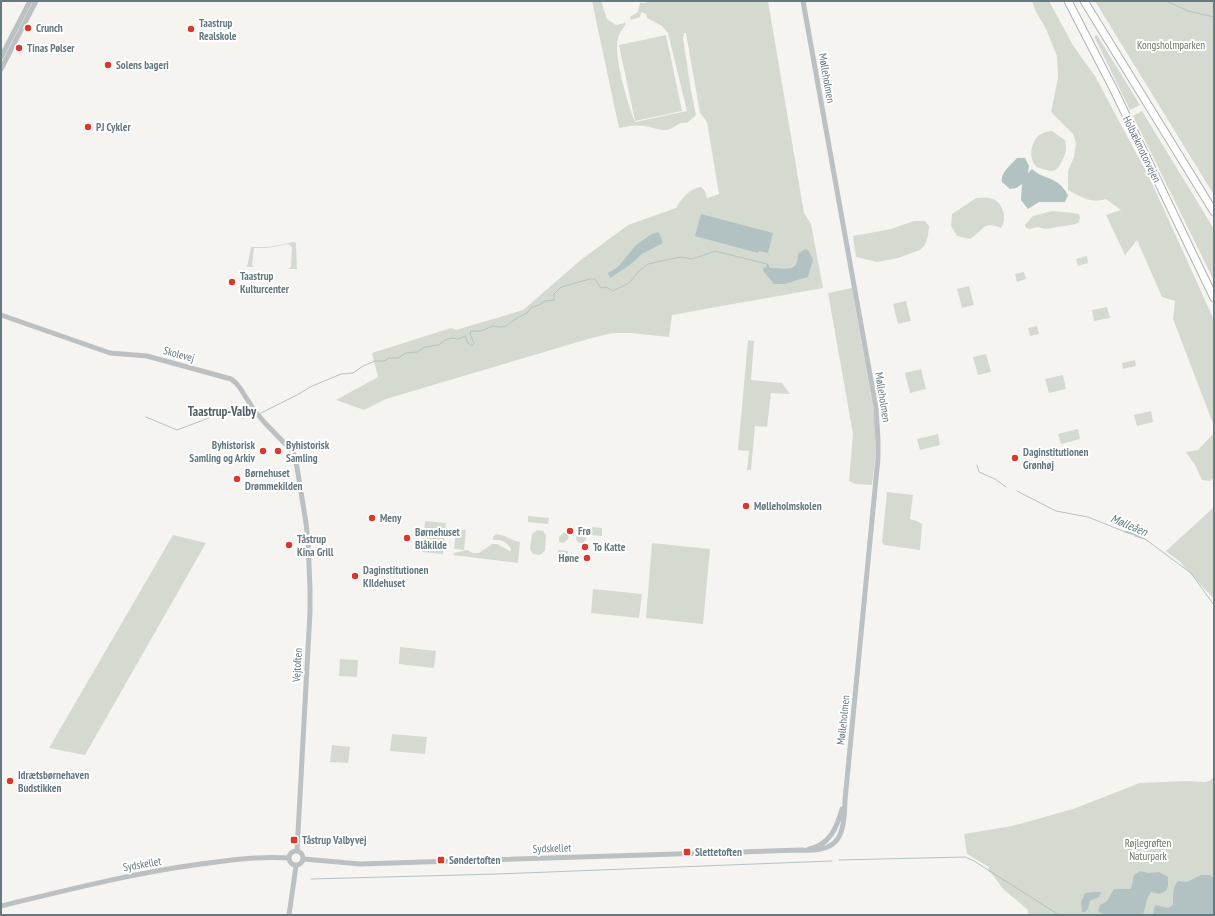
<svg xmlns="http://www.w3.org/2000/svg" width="1215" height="916" font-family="'PT Sans Narrow',sans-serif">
<rect width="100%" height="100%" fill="#f5f4f1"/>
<path fill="#d5dad1" d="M592,1H601L607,19L616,25L625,23L626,24C623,29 619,33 618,38C613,56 628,104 635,122L687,111L668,33L662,26L647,18L646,14L641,12L640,17L631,20L630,17L638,12L640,3H646V1H768L804,213L811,224L823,288L672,315L669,337L631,333H613L588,339L386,399L364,410L336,400L378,377L372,353L451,328L456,330L523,310L582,259L628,225L676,208C681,199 690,188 701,187L705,191L707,198L719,194L707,122L700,113L686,33H684L683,38L691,91L696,115L687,123C677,122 678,126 670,129C661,132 653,127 645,126C636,125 628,126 619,128Z
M1032,1H1049L1074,47L1095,76L1151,181L1214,320V426L1173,319L1175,301L1162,297L1137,240L1125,255L1106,215L1121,210L1106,199C1092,204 1081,197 1068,190V171L1074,157L1076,143L1073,134L1051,112L1058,78L1057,56L1046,29L1035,10Z
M1095,1H1214V195Z
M666,35L682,111L635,121L619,45Z
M1097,35L1140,105L1130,110L1094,36Z
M1142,111L1214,229V281L1133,116Z
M1052,131L1065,140C1067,148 1066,154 1062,161C1058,169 1055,173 1046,170C1043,169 1039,168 1037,167C1027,159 1031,140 1041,134C1044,132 1049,131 1052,131Z
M976,198C980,198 985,197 989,198C1003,200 1008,218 1001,228C983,220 983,231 970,239L957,236L951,226L952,214Z
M1052,211L1073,213L1079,214L1080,218L1079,222L1076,224L1046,229L1037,227L1030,229L1026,228L1025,225L1033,216Z
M914,221H925L929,226L928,235L925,245L920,250L898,258L877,262L856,257L853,236L891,229Z
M293,242L296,243L297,269H288L291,267L292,247L288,244L268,248H254L252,265L254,267H247L251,247H269Z
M1087,256L1088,263L1078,266L1076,259Z
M1024,272L1026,279L1017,282L1015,274Z
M969,286L974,305L962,308L957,289Z
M852,288L873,407L876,431L875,460L872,485L855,484L849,481L853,434L828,293Z
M906,301L911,321L898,324L893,304Z
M1107,307L1110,318L1094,321L1092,310Z
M1037,326L1039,334L1030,336L1028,328Z
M748,340L754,341L751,380L782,383L790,394L771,393L767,427L755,426L751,470H747L749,451L738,450Z
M986,354L991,372L978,375L973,357Z
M1135,360L1136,366L1123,369L1122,363Z
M921,369L926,389L910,393L905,373Z
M1063,375L1066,389L1049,393L1045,379Z
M1151,411L1153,422L1137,426L1134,415Z
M1078,429L1080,439L1061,444L1058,434Z
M1214,433V478L1210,481L1202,480L1195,465L1186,452L1198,450Z
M938,434L940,445L920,450L917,439Z
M887,492L913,495L910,519L917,521L922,524L920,550L884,545L882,542Z
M1214,507V599L1179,561L1166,551Z
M528,516L549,518L548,524L528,522Z
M425,521L446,523L443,554L422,552Z
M592,527L602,528V536L591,535Z
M456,529L466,530L464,550L454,549Z
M537,530L543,531L546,535L545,551L540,555L533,554L530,549L532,534Z
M567,532L569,534L568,539L564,543L559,542V537L563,533Z
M576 538a5 5 0 1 1 10 0a5 5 0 1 1-10 0Z
M496,534C505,535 511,540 520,542L518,563L453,555L454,553L467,550L473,553H479L492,544H497L510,551L511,549C506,541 502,540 493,540V537Z
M173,535L206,543L85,755L49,748Z
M652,543L710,549L703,624L646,618Z
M558,550L568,551L567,560L557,559Z
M593,589L642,594L639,618L591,613Z
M400,647L436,651L434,668L399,664Z
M340,659L358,660L357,677L339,676Z
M392,734L427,737L425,754L390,751Z
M332,745L350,747L348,763L330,762Z
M1214,777V915H1028V910L1003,889L992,874L988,871L989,867L967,854L964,834L1012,826L1073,809L1140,783L1187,781L1205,782L1209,781Z"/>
<path fill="#b2c2c3" d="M1017,158H1025L1029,166L1028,173L1032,169C1045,181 1057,175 1068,195L1065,202H1039L1028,209L1021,200L1022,184L1016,188L1010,189L1002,182C1000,173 1011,165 1017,158Z
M701,214L773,233L768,253L759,251L758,253L695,236Z
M659,232L663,243L642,254L630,265L610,278L608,273L618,267L636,245L652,234Z
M805,249L809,251L813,260L808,277L784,284H774L763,271L764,267L767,268L766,265L768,264L770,268C784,267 798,275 798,254Z
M1134,528L1140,529L1145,539L1124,532Z
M1140,871L1148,873L1159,872L1168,877V886L1166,891L1159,894L1151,892L1148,897L1143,915H1104L1098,911L1100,905L1107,901L1114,889H1131L1134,875Z
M1201,875H1209L1214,878V915H1153L1154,908L1156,905L1168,908L1173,905C1173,897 1172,887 1178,881L1187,882Z
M1097,892H1101L1099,897L1090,901L1088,909L1085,912H1082L1081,902L1085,893Z"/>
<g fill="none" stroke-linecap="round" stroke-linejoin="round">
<path stroke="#b2c2c3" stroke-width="1" d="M1166,1L1188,11L1214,17
M261,413L297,395L310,387L341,374L353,373L363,366L375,361H384L389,358H398L406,353L417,352L425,347L439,345L445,340L452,338L458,339L465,336L468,343L472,346L474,343L470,334L471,331H481L493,326L501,327L506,326L517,318L527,313L532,307L539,305L545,301L554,300V294L561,287L590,279H595L601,288L606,287L613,291L629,283L639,271L648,264L680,257L692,259L715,251L767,264
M146,417L177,430L214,416L234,412L242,418L248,417
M977,465L979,472L995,479L1006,487
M1017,491L1056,511L1088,517L1128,533
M1135,536L1145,539L1191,573L1214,605
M839,860L965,857L974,861L1059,915
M311,879L497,874L832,861"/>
<g stroke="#afb4b6" stroke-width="9">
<path id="motorway" d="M1068,1L1114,90L1214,298
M1084,1L1214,212"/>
</g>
<path stroke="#bbc1c3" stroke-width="5" d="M1,57L30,1
M1,69L36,1
M1,315L110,353L147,356L231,379L236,383L240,388L254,410L265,423L293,452L297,467L306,523L308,541L310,588V612L297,851
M809,849C830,845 837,827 842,809
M289 858a7 7 0 1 1 14 0a7 7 0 1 1-14 0Z
M304,859L360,864L801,850C841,853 844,834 845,800L878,458V440L876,408L803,1
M1,906C67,890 133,873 201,864C230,860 260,856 289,858
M289,915L296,866"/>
<use href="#motorway" stroke="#fff" stroke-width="7"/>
</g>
<g fill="#da382c" stroke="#fff" stroke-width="1.5">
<circle cx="28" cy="28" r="4"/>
<circle cx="191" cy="29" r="4"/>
<circle cx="19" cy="48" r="4"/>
<circle cx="108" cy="65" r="4"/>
<circle cx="88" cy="127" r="4"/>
<circle cx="232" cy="282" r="4"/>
<circle cx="263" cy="451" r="4"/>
<circle cx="278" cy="451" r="4"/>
<circle cx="1015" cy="458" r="4"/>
<circle cx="237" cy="479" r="4"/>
<circle cx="746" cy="506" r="4"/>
<circle cx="372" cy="518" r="4"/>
<circle cx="570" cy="531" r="4"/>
<circle cx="407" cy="538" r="4"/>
<circle cx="289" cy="545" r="4"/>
<circle cx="585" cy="547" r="4"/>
<circle cx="587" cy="558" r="4"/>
<circle cx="355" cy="576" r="4"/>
<circle cx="10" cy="781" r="4"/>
<rect x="290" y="836" width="8" height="8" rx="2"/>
<rect x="683" y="848" width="8" height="8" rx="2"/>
<rect x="437" y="856" width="8" height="8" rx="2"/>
</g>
<g text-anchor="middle" stroke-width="4" stroke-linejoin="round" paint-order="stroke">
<g font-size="11" font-weight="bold" fill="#657981" stroke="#fff" text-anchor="start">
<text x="199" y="27">Taastrup<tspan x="199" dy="13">Realskole</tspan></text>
<text x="36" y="32">Crunch</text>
<text x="27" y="52">Tinas Pølser</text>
<text x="116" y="69">Solens bageri</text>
<text x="96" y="131">PJ Cykler</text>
<text x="240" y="280">Taastrup<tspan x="240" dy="13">Kulturcenter</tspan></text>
<text x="255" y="449" text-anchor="end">Byhistorisk<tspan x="255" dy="13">Samling og Arkiv</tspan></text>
<text x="286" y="449">Byhistorisk<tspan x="286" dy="13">Samling</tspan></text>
<text x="1023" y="456">Daginstitutionen<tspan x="1023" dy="13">Grønhøj</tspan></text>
<text x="245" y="477">Børnehuset<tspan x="245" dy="13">Drømmekilden</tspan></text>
<text x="754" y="510">Mølleholmskolen</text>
<text x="380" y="522">Meny</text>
<text x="578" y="535">Frø</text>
<text x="415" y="536">Børnehuset<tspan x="415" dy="13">Blåkilde</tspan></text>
<text x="297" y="543">Tåstrup<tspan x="297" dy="13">Kina Grill</tspan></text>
<text x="593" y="551">To Katte</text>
<text x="579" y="562" text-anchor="end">Høne</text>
<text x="363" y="574">Daginstitutionen<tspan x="363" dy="13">KIldehuset</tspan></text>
<text x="18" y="779">Idrætsbørnehaven<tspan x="18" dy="13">Budstikken</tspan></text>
<text x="302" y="844">Tåstrup Valbyvej</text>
<text x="695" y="856">Slettetoften</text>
<text x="449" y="864">Søndertoften</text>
</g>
<g font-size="11" fill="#6b7964" stroke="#fff">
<text x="1171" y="49">Kongsholmparken</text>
<text x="1148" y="847">Røjlegrøften<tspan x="1148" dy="13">Naturpark</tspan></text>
</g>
<g font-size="11" fill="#657981" stroke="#fff">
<text transform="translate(827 78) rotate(80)" y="4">Mølleholmen</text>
<text transform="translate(1142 149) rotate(64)" y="4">Holbækmotorvejen</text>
<text transform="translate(179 354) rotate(15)" y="4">Skolevej</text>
<text transform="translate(883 397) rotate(81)" y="4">Mølleholmen</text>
<text transform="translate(297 665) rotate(-87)" y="4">Vejtoften</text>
<text transform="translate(843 720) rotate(-84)" y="4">Mølleholmen</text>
<text transform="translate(552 848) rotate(-2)" y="4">Sydskellet</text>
<text transform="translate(142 864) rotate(-10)" y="4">Sydskellet</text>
</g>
<g font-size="12" font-style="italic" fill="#617b7e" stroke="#fff">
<text transform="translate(1129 525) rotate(23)" y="4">Mølleåen</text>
</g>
<g font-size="13" font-weight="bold" fill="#536167" stroke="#fff">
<text x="222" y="416">Taastrup-Valby</text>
</g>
</g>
<rect width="1215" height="916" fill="none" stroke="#657981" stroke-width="4"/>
</svg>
